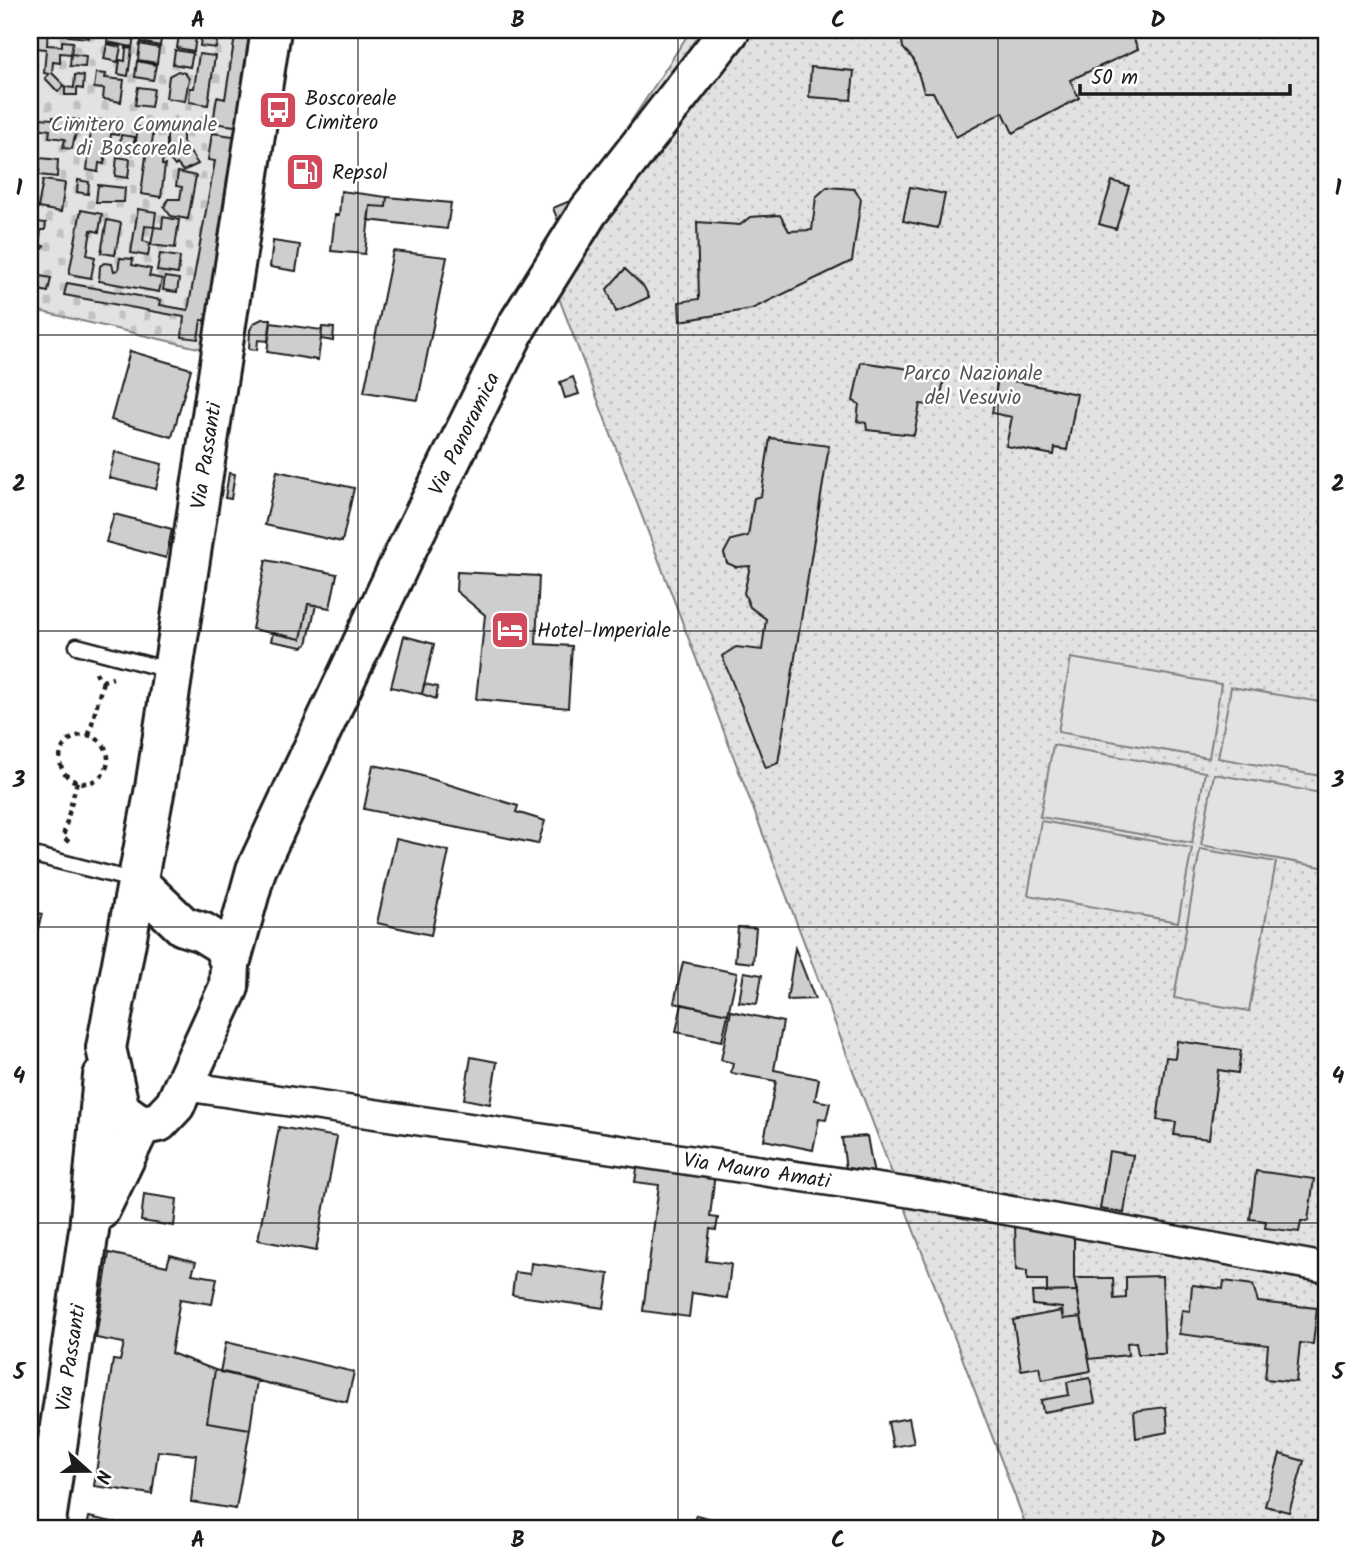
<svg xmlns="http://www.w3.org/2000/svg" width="1357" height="1558" font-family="Kalam,sans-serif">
<defs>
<pattern id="grass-dots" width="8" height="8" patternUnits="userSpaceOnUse" patternTransform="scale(1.75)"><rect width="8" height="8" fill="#e2e2e2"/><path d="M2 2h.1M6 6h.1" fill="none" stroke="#c1c1c1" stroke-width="1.8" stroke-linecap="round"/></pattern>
<pattern id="cemetery-stones" width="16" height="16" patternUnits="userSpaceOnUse" patternTransform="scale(1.75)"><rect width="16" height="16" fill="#e2e2e2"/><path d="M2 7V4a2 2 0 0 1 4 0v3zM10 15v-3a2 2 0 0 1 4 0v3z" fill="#c1c1c1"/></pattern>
</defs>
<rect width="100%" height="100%" fill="#fff"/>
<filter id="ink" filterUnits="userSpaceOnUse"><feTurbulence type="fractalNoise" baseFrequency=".0143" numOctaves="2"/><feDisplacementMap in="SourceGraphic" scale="14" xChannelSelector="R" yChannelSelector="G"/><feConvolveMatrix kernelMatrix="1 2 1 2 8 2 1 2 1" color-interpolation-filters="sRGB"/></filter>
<g filter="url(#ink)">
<path fill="url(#grass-dots)" stroke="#7f7f7f" stroke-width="2" d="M691,30H1327V1528H1027L543,256Z"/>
<path fill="url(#cemetery-stones)" stroke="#7f7f7f" stroke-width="2" d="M30,30H255L207,350L30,309Z"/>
<path fill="#e2e2e2" stroke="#7f7f7f" stroke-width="2" d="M1071,658L1221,684L1209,758L1058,732Z
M1231,687L1327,703V777L1218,758Z
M1053,745L1205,772L1192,843L1040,817Z
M1214,774L1327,794V868L1201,845Z
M1041,821L1192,848L1178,922L1028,895Z
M1200,849L1276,862L1249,1011L1174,998Z"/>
<path fill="#cecece" stroke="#1c1c1c" stroke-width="2" d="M37,30L48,31L47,45L62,46V41L73,42L71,54L60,53V63L53,62L52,73L64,85L58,92L45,78L49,74L44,73L46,49L35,48Z
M69,30H89V38L68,36Z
M109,30H136L132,47L107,42Z
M143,30L162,31L160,46L141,42Z
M236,30H255L242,127L213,123L217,97L225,99Z
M907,30H1130L1138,49L1070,80L1079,98L1013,133L1003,112L956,137L933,92H924L914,60L903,48L902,41Z
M202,31L218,34L216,48L200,46Z
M179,35L196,37L194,51L177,48Z
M107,44L121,47L118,62L104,59Z
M140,44L159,48L157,63L138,60Z
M126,48L132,49L128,76L118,74L120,60L125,61Z
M175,50L193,53L190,67L173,64Z
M71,54L86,56L85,67L70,66Z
M199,54L215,56L208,105L189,102L190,88H194Z
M137,61L156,65L153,80L135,77Z
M811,67L854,71L851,100L809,97Z
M178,71L185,73L189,79L185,101L166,98L169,76Z
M96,73L106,74L105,78L124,80L121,102L103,99L104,89L94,88Z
M75,75L84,76L83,89L77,88V95H65V87L74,88Z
M138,87L154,89L151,107L135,105Z
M53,117L79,120L72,149L63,148L65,139L49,137L50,130L37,128L39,118L53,119Z
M92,119L120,122L118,135L111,134L109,152H106L104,164L99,163L98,172L87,170Z
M138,127L154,129L151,150L163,152L162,165H165L161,197L141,194L147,149L135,148Z
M167,130L183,131V142L198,164L183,171L177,164L175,166L165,153L167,152Z
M212,133L240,137L208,321L201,320L198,339L182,337L184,317L64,295L67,283L161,300L160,305L188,310L215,161L208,160Z
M121,135L135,137L132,154L119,152Z
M30,141L39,142L38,155L32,154V159H30Z
M117,157L130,159L128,178L115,176Z
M40,158L58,160L57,177L39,175Z
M178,172L196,176L188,219L171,216L164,207L168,199H180L182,187L176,186Z
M43,180L65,183L61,212L38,208Z
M78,180L89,182L88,194L77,192Z
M1112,181L1129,186L1116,229L1099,224Z
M98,185L125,188L124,202H96Z
M827,187L854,189L861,199L852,261L752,309L680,321L679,302L699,299L697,222L740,225L750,217L780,215L789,231L812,230L816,197Z
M910,187L945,194L938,228L903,221Z
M341,191L387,197L386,207L370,206L365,254L331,251L335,215H339Z
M387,197L451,203L447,229L368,220L370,206L386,207Z
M572,200L574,206L560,226L553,208Z
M138,209L156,212L154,227L145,226L143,241L150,243L148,256L131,253Z
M81,210L102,214L99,232L91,230L87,255L95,257L91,278L69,274Z
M163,217L179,220L175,248L151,245L154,227L162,228Z
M107,220L121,223L115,255L101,253Z
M30,221L46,223L45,230H41L39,245L44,246L43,249L30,247Z
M273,241L300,245L296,271L270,267Z
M393,251L447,257L418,400L364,392Z
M160,254L180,257L178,274L157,271Z
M120,258L133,259L132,265L151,269L149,276L162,279L159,292L99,281L100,266L104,263L112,264L114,271L118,270Z
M625,269L644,287L649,297L616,312L607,289Z
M30,274L51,278L48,292L30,288Z
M165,277L179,279L177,292L163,290Z
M262,319H271L268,341L258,340L257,350L249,349L250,330L254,323Z
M271,323L322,330L318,360L267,352Z
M322,327L334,328L333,341L321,339Z
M130,351L191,369L172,437L111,420Z
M861,362L945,374L939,406L920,404L914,435L867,430L866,423L857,421L859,404L853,401Z
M573,377L579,394L565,398L560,382Z
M998,378L1077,394L1067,450L1055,448L1054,455L1006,446L1012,417L992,413Z
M770,438L829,446L778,763L766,768L722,656L736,647L762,650L766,619L750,607L744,593L750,566L736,567L727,563L724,553L731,540L748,536L754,498L761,496Z
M115,452L162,464L156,489L109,478Z
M277,471L354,488L342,542L265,525Z
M229,473L235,474L231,499L225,498Z
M114,514L172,529L166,558L106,542Z
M266,560L337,574L330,608L308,604L301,639L252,629Z
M457,572L539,576L536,644L572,646L568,708L476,699L485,615L456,591Z
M308,604L316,605L307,644L302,647L271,641L273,633L301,639Z
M404,636L434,644L422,694L391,687Z
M424,684L438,687L436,699L422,694Z
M373,765L409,772L518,806L516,812L545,821L538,844L364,809Z
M396,839L449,851L431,935L377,923Z
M30,911L42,914L30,957Z
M738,927L756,928L753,963L735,961Z
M795,948L815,999L787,1000Z
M683,962L737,973L728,1014L674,1003Z
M744,972L762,975L757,1004L739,1002Z
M682,1004L728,1014L722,1041L676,1032Z
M731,1011L783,1022L774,1070L819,1079L815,1100L830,1103L826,1120L819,1119L813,1150L764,1140L776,1081L731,1073L733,1063L721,1060Z
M1177,1041L1241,1050L1238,1073L1218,1070L1209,1139L1174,1135L1176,1122L1157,1120L1166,1057L1175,1058Z
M471,1057L497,1062L490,1104L464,1099Z
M279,1127L337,1137L316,1251L258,1240Z
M867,1136L874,1175L846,1170L842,1138Z
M1109,1151L1133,1155L1124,1213L1100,1209Z
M638,1162L715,1172L710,1217L718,1218L716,1230L710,1229L706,1261L731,1264L727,1298L692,1293L689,1317L643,1311L659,1185L635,1182Z
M1256,1171L1314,1179L1308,1221H1301L1299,1232L1265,1228L1266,1221L1250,1219Z
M144,1194L177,1199L174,1226L141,1221Z
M1015,1221L1074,1232V1278L1077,1291L1047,1292V1280H1027V1271L1016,1270Z
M109,1253L167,1266L170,1255L196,1262L192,1274L217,1278L212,1304L180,1299L171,1353L215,1370L207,1422L250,1429L236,1509L191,1502L196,1455L158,1451L152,1494L94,1486L113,1360L120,1361L124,1343L96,1338Z
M531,1263L609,1274L604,1308L512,1295L515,1272L530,1274Z
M1162,1276L1165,1354H1138L1136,1342L1127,1343L1128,1355L1089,1359L1074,1278H1113L1114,1299L1126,1298V1277Z
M1224,1281L1253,1285L1258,1302L1317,1308L1313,1344L1300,1343L1296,1382L1265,1379L1268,1345L1179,1334L1182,1310L1190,1311L1192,1285L1223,1289Z
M1077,1291L1081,1317L1063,1319L1062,1308L1033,1305L1032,1292Z
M1061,1311L1063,1319L1081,1317L1091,1371L1042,1380L1039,1367L1021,1370L1013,1320Z
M226,1342L354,1372L347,1402L220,1372Z
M215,1370L257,1380L250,1429L207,1422Z
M1090,1378L1095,1403L1043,1412L1041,1400L1069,1395L1067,1382Z
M1166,1407L1168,1432L1136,1438L1134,1411Z
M909,1418L914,1443L893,1447L888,1422Z
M1280,1454L1304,1461L1289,1512L1265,1506Z
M696,1515L749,1528H692Z
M89,1517L117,1523V1528H87Z
M865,1520L899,1528H863Z"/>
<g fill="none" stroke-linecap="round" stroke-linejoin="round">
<g stroke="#1c1c1c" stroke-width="19">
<path id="lane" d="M77,646L172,671
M30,854L136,881"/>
</g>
<g stroke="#1c1c1c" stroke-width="33">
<g id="street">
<path id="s1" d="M184,1086L912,1193L1327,1268"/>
</g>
</g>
<g stroke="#1c1c1c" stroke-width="44">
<g id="secondary">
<path id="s2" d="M137,882L183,926L202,932L223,945L230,964L229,987L175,1105L159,1122L141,1125L120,1110L106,1048L155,788L271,30"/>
<path id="s3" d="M230,964L256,870L403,557L517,326L588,212L730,30"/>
<path d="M100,1210L141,1125"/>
<path id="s4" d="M45,1528L89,1230L103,1076"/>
</g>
</g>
<path stroke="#1c1c1c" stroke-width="4.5" stroke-dasharray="5 5" stroke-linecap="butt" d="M96,672L98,677L103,681L113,678
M89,735L103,681
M60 759a24 24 0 1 1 48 0a24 24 0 1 1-48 0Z
M69,842L63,837L77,781"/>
<use href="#lane" stroke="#fff" stroke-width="14"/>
<use href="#street" stroke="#fff" stroke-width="28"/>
<use href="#secondary" stroke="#fff" stroke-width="38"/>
</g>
</g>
<path fill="none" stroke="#1c1c1c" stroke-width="2" stroke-opacity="0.55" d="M358,30V1528M678,30V1528M998,30V1528M30,335H1327M30,631H1327M30,927H1327M30,1223H1327"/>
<defs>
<g id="bus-square" transform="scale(2.0125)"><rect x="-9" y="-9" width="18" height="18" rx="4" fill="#d1495b" stroke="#fff"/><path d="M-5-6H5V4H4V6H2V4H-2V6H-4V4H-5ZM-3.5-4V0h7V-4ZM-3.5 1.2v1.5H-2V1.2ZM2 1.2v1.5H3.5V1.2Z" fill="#fff"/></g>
<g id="fuel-square" transform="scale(2.0125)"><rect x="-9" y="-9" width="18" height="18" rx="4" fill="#d1495b" stroke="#fff"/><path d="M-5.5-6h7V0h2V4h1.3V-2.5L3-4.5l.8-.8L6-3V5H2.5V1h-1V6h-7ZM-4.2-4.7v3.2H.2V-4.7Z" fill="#fff"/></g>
<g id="hotel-square" transform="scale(2.0125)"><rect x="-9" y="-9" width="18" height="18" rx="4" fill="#d1495b" stroke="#fff"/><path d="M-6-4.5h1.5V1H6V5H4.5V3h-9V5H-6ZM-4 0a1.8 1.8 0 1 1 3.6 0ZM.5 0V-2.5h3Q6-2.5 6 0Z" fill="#fff"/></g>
</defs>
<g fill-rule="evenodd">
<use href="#bus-square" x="278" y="110"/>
<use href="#fuel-square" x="305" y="172"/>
<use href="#hotel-square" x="510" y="630"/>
</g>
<g text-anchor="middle" stroke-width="5" stroke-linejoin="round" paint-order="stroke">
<g font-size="21" fill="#1c1c1c" stroke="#fff" text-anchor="start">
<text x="305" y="105">Boscoreale<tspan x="305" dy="24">Cimitero</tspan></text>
<text x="332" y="179">Repsol</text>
<text x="537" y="637">Hotel Imperiale</text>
</g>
<g font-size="21" fill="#575757" stroke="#fff">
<text x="134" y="131">Cimitero Comunale<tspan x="134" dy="24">di Boscoreale</tspan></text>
<text x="973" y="380">Parco Nazionale<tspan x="973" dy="24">del Vesuvio</tspan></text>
</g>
<g font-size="21" fill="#1c1c1c" stroke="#fff">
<text dy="7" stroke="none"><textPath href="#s3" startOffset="581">Via Panoramica</textPath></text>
<text dy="7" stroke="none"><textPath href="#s2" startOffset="1013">Via Passanti</textPath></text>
<text dy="7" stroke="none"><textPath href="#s1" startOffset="579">Via Mauro Amati</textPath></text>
<text dy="7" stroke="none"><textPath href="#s4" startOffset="172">Via Passanti</textPath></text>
</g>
</g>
<rect width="1357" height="1558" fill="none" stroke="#fff" stroke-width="77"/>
<g transform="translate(88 1471) rotate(111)" stroke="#ffffff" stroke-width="5" paint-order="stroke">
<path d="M0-5L12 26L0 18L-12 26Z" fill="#1c1c1c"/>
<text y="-10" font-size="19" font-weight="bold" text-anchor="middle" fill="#1c1c1c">N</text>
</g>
<path d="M1080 84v10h210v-10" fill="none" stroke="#1c1c1c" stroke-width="3.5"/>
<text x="1091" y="84" font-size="21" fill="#1c1c1c" stroke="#ffffff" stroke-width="5" paint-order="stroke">50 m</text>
<rect x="38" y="38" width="1280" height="1482" fill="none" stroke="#1c1c1c" stroke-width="2.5"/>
<g font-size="23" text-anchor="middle" font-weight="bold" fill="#1c1c1c">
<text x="198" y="27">A</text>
<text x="518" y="27">B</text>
<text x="838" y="27">C</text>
<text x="1158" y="27">D</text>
<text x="19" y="195">1</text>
<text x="1338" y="195">1</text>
<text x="19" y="491">2</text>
<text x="1338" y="491">2</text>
<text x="19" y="787">3</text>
<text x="1338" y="787">3</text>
<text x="19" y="1083">4</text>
<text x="1338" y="1083">4</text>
<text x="19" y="1379">5</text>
<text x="1338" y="1379">5</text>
<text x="198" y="1547">A</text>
<text x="518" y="1547">B</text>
<text x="838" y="1547">C</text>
<text x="1158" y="1547">D</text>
</g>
</svg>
